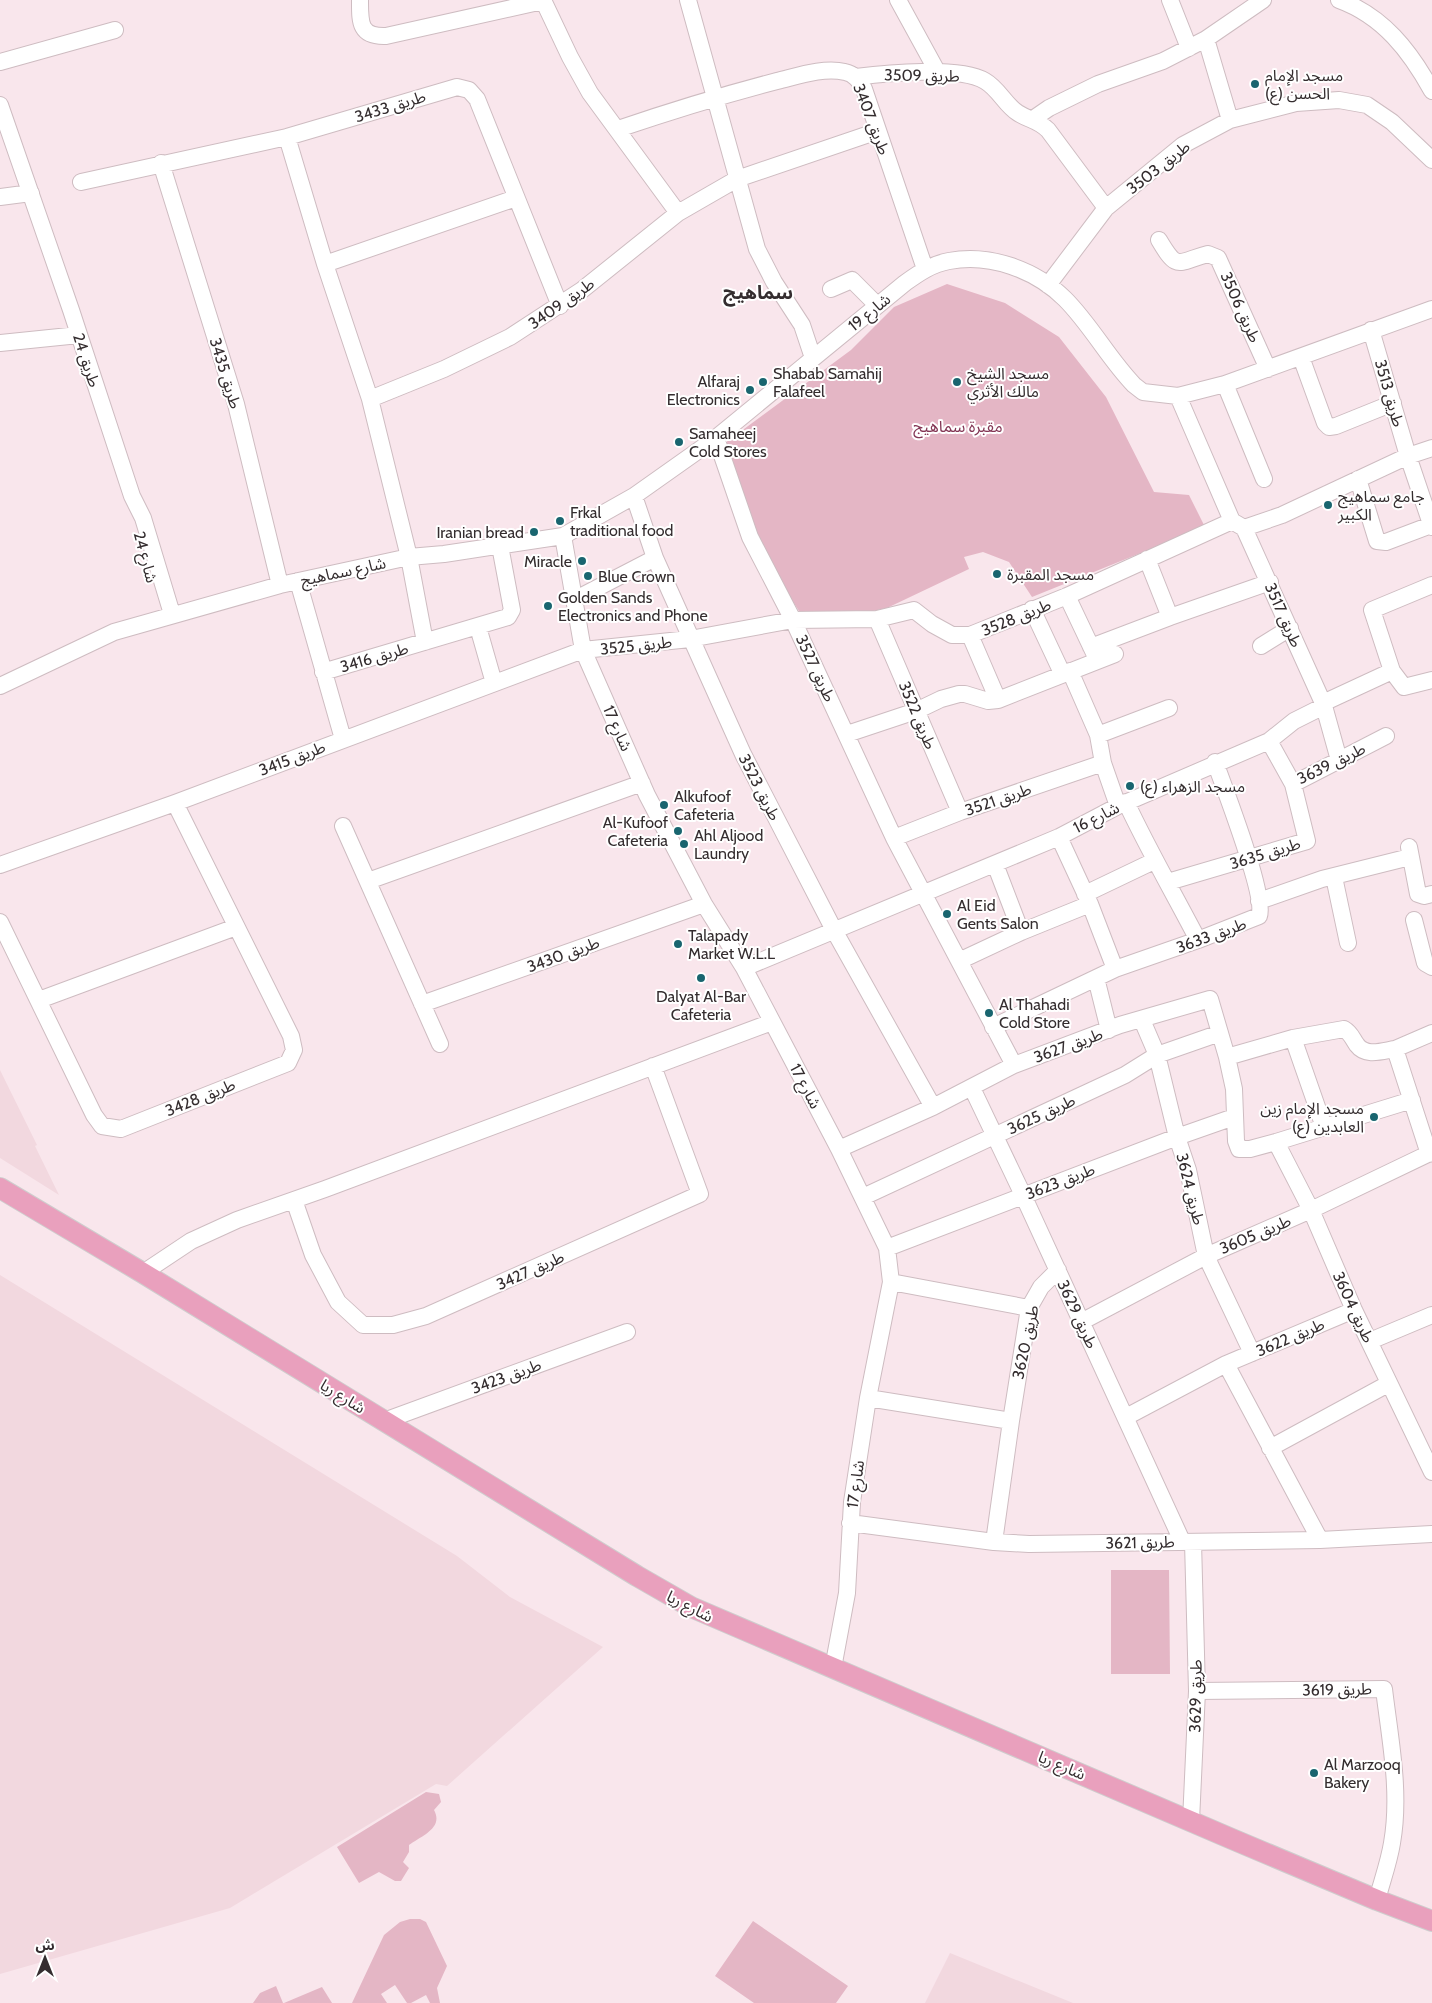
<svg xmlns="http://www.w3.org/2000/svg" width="1432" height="2003" font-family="Cabin,'Noto Sans Arabic',sans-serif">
<rect width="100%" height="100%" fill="#f9e6ec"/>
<path fill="#f2d8df" d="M0,1070L37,1145L35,1146L59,1195L0,1158Z
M0,1275L457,1556L510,1597L603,1647L447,1786L436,1784L230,1908L0,1974Z
M950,1953L1073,2003H925Z"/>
<path fill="#e4b6c5" d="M947,284L1005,303L1059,337L1106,397L1154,492L1189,495L1205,527L1032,597L1009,562L983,552L964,557L969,569L887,608L808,625L772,569L721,446L851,350L894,307Z
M1111,1570H1169L1170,1674H1111Z
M426,1792L439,1794L441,1802L434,1810C444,1828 421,1836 409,1845V1852L403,1862L409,1868L401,1881H395L379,1872L359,1883L337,1847Z
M410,1919H420L426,1922L447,1966L437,1988L440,2003H430L426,1995L411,2003H407L395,1985L381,1994L387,2003H352L384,1935L400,1922Z
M753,1921L848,1986L836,2003H754L715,1976Z
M276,1986L283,2003H253L260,1993Z
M322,1987L332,2003H284Z"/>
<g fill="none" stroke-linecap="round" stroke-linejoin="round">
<g stroke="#cebcc1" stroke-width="18">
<path id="minor" d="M360,0C360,22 359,37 386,36L543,1
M543,0L570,57L590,93L678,213
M688,0L757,249L774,282L802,325L813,358
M898,0L938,73
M1170,0L1189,48
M1339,0C1383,16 1410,51 1432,91
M1206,39L1230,120
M0,62L115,30
M856,77C887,73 959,66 985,81C999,89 1005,105 1018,113C1029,120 1038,120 1048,130L1106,208
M0,105L71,310L132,496L143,518L172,614
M1033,119L1049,108L1098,84L1163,61L1206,39L1263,0
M618,129C671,111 723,95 777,81C798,76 823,67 845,72C855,74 859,81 864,89L925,269
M287,137L325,264L370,399L409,557L425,642
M161,163L236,404L280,585
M81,182L287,137L457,87L469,90L477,99L560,306
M0,197L31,193
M1159,240C1178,272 1177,262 1208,254L1218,258L1268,369
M325,264L516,198
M1048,285L1106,208L1183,145L1230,120L1296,103L1339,100L1367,105L1392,122L1432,160
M831,289L852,280L877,305
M1371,330L1408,456L1432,527
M0,343L79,335
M1301,357L1325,423L1329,427L1336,426L1393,403
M1225,384L1264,479
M1178,396L1232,521
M370,399L444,369L510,337L582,290L678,213L737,179L878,131
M716,438L750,537L793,620L894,838L1014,1065
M1358,479L1377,541L1386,542L1431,525
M634,496L655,558L743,754L835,932L933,1107
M1232,521L1244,528L1282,515L1408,456L1432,448
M1244,528L1323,703
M563,536L583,650L647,795L704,904L744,968L839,1149L887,1248L891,1282L868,1398L852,1502L847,1593L833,1668
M298,581L343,739
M1432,585L1372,610L1392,671L1404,687L1432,680
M1067,596L1095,655
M574,600L655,558
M1032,609L1062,673
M1170,617L1270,582
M877,619L960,812
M478,627L494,683
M970,635L998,700
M1261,646L1290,628
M1091,647L1170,617L1147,559
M1070,671L1098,735L1103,763L1118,806
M323,672L508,617L512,610L500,546
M0,686L114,632L280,585L409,557L444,554L563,536L634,496L716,438L905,283C919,273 932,264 949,261C990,253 1036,270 1065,299C1091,325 1108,358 1134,385L1143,392L1178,396L1225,384L1432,309
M1324,706L1339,760
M847,734L916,711L941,699L959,694H965L988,701L998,700L1115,654
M1098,735L1169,708
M1293,784L1386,736
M1126,802C1148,849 1174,894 1198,940
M343,826L440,1044
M1059,837L1090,904L1115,969
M894,838L960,812L1103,763
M1409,847L1418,894L1424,896L1432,894
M995,864L1021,932
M0,865L175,803L583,650L690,639L793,620L877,619L914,610L932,624L952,635H970L1067,596L1232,521
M1334,877L1348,943
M368,881L642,783
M1168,882L1307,841L1293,784L1269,741
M1085,894L1154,861
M1259,901L1322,879L1410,857
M1414,920L1425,963L1432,967
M0,922L94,1115L102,1126L121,1129L288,1063L294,1050L291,1036L175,803
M959,961L1021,932L1090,904
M744,968L1059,837L1118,806L1269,741L1294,721L1324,706L1323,703L1392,671
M1096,978L1109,1030
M39,1000L236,927
M422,1004L704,904
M1142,1020L1157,1055L1177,1137L1188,1170L1206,1256L1252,1353
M993,1027L1115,969L1198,940L1259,916C1267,898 1224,787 1215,762
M1293,1038L1324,1127
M1395,1049L1432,1033
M1227,1057L1293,1038L1344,1029C1351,1033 1352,1038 1357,1045C1366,1057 1382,1051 1395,1049L1429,1154
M972,1088L1023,1195L1182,1541
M1276,1142L1311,1210L1354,1310L1432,1472
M839,1149L933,1107L1014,1065L1120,1025L1210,999L1227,1057L1234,1089L1236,1141L1239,1149H1250L1276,1142L1412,1100
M863,1197L1125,1075L1157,1055L1220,1033
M294,1200L313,1255L338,1302L363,1325H393L426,1316L700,1194L653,1066
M887,1248L1177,1137L1234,1117
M143,1273L191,1241L237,1220L325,1189L772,1022
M891,1282L1029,1308
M1081,1322L1206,1256L1311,1210L1432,1152
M1370,1341L1432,1315
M1226,1364L1320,1540
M868,1398L1011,1421
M1126,1417L1226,1364L1354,1310
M384,1421L627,1332
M1270,1448L1388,1384
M850,1523L994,1542L1029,1544L1320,1540L1432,1534
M994,1542L1011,1421L1029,1308L1041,1287L1058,1270
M1197,1691L1384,1689C1390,1740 1401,1792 1392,1843C1389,1862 1382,1881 1377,1900
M1191,1821L1197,1691L1193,1542"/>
</g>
<g stroke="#cecdcd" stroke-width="22">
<path id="major" d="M0,1188L143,1273L637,1576L691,1607L1232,1839L1377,1900L1432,1921"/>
</g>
<use href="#minor" stroke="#fff" stroke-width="16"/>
<use href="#major" stroke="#e9a0bd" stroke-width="20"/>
</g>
<g fill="#19656f" stroke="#fff" stroke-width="2">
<circle cx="1255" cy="84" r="5"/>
<circle cx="763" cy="382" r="5"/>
<circle cx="957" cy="382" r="5"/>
<circle cx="750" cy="390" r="5"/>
<circle cx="679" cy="442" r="5"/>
<circle cx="1328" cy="505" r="5"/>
<circle cx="560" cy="521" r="5"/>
<circle cx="534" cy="532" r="5"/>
<circle cx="582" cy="561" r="5"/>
<circle cx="997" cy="574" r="5"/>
<circle cx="588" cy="576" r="5"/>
<circle cx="548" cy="606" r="5"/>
<circle cx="1130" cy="786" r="5"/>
<circle cx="664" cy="805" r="5"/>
<circle cx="678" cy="831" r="5"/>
<circle cx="684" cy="844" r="5"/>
<circle cx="947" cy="914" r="5"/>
<circle cx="678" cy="944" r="5"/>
<circle cx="701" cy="978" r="5"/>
<circle cx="989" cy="1013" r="5"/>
<circle cx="1374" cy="1117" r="5"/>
<circle cx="1314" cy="1773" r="5"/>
</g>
<g text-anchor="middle" stroke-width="4" stroke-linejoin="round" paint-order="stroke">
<g font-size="16" fill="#342d2f" stroke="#fff">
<text transform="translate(922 75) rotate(1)" y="6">طريق 3509</text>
<text transform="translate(390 106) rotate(-17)" y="6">طريق 3433</text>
<text transform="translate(872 119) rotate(69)" y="6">طريق 3407</text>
<text transform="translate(1158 167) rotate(-38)" y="6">طريق 3503</text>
<text transform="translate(561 303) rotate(-35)" y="6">طريق 3409</text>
<text transform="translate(1241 307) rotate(66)" y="6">طريق 3506</text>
<text transform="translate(869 312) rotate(-39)" y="6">شارع 19</text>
<text transform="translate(87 360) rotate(72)" y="6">طريق 24</text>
<text transform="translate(226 373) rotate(73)" y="6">طريق 3435</text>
<text transform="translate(1390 393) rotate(74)" y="6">طريق 3513</text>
<text transform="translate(146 557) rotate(75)" y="6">شارع 24</text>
<text transform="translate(343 571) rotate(-12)" y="6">شارع سماهيج</text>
<text transform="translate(1284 615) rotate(66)" y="6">طريق 3517</text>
<text transform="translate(1016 617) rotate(-22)" y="6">طريق 3528</text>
<text transform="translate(636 645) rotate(-6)" y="6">طريق 3525</text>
<text transform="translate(374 657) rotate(-16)" y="6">طريق 3416</text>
<text transform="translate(816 668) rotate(65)" y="6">طريق 3527</text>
<text transform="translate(918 715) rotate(67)" y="6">طريق 3522</text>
<text transform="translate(618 728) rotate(66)" y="6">شارع 17</text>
<text transform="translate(292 758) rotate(-21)" y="6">طريق 3415</text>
<text transform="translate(1331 763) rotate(-26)" y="6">طريق 3639</text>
<text transform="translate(760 787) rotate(63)" y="6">طريق 3523</text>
<text transform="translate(998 799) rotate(-19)" y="6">طريق 3521</text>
<text transform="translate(1096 817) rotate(-27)" y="6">شارع 16</text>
<text transform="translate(1265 853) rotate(-17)" y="6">طريق 3635</text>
<text transform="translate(1211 935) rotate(-20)" y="6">طريق 3633</text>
<text transform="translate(563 954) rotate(-20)" y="6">طريق 3430</text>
<text transform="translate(1068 1045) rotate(-20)" y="6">طريق 3627</text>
<text transform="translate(806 1086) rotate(62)" y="6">شارع 17</text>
<text transform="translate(200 1097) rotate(-22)" y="6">طريق 3428</text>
<text transform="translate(1041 1114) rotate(-25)" y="6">طريق 3625</text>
<text transform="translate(1060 1181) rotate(-21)" y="6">طريق 3623</text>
<text transform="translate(1191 1189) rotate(76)" y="6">طريق 3624</text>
<text transform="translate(1255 1234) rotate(-23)" y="6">طريق 3605</text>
<text transform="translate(530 1270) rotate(-24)" y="6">طريق 3427</text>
<text transform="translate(1354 1307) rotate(65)" y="6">طريق 3604</text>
<text transform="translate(1078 1314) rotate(65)" y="6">طريق 3629</text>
<text transform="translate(1290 1337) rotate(-23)" y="6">طريق 3622</text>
<text transform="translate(1025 1342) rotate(-78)" y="6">طريق 3620</text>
<text transform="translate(506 1376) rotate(-20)" y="6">طريق 3423</text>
<text transform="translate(343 1396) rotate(32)" y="6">شارع ريا</text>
<text transform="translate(855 1484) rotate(-82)" y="6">شارع 17</text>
<text transform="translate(1140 1542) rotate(-1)" y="6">طريق 3621</text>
<text transform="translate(690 1606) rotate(27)" y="6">شارع ريا</text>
<text transform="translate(1337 1689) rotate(-1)" y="6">طريق 3619</text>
<text transform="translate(1195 1696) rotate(-89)" y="6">طريق 3629</text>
<text transform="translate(1062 1765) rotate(23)" y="6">شارع ريا</text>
</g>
<g font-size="16" fill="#342d2f" stroke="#fff" text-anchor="start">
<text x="1265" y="81">مسجد الإمام<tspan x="1265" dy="18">الحسن (ع)</tspan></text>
<text x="773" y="379">Shabab Samahij<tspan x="773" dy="18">Falafeel</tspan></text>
<text x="967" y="379">مسجد الشيخ<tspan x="967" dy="18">مالك الأثري</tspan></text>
<text x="740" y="387" text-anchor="end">Alfaraj<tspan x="740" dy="18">Electronics</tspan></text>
<text x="689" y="439">Samaheej<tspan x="689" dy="18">Cold Stores</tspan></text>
<text x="1338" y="502">جامع سماهيج<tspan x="1338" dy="18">الكبير</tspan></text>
<text x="570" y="518">Frkal<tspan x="570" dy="18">traditional food</tspan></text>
<text x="524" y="538" text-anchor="end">Iranian bread</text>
<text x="572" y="567" text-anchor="end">Miracle</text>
<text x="1007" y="580">مسجد المقبرة</text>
<text x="598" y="582">Blue Crown</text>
<text x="558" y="603">Golden Sands<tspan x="558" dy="18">Electronics and Phone</tspan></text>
<text x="1140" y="792">مسجد الزهراء (ع)</text>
<text x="674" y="802">Alkufoof<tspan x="674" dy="18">Cafeteria</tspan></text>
<text x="668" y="828" text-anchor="end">Al-Kufoof<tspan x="668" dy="18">Cafeteria</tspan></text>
<text x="694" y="841">Ahl Aljood<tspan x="694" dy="18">Laundry</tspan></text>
<text x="957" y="911">Al Eid<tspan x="957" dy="18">Gents Salon</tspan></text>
<text x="688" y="941">Talapady<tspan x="688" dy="18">Market W.L.L</tspan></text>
<text x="701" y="1002" text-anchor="middle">Dalyat Al-Bar<tspan x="701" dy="18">Cafeteria</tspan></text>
<text x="999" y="1010">Al Thahadi<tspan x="999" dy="18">Cold Store</tspan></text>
<text x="1364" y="1114" text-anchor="end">مسجد الإمام زين<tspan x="1364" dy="18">العابدين (ع)</tspan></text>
<text x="1324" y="1770">Al Marzooq<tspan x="1324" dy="18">Bakery</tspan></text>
</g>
<g font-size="16" fill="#833655" stroke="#fff">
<text x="958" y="432">مقبرة سماهيج</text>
</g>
<g font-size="19" font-weight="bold" fill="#342d2f" stroke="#fff">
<text x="758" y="299">سماهيج</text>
</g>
</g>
<g transform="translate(45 1958)" stroke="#ffffff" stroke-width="4" paint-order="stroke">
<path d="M0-4L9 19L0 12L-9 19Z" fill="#342d2f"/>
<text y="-8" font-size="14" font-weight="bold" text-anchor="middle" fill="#342d2f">ش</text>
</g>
</svg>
